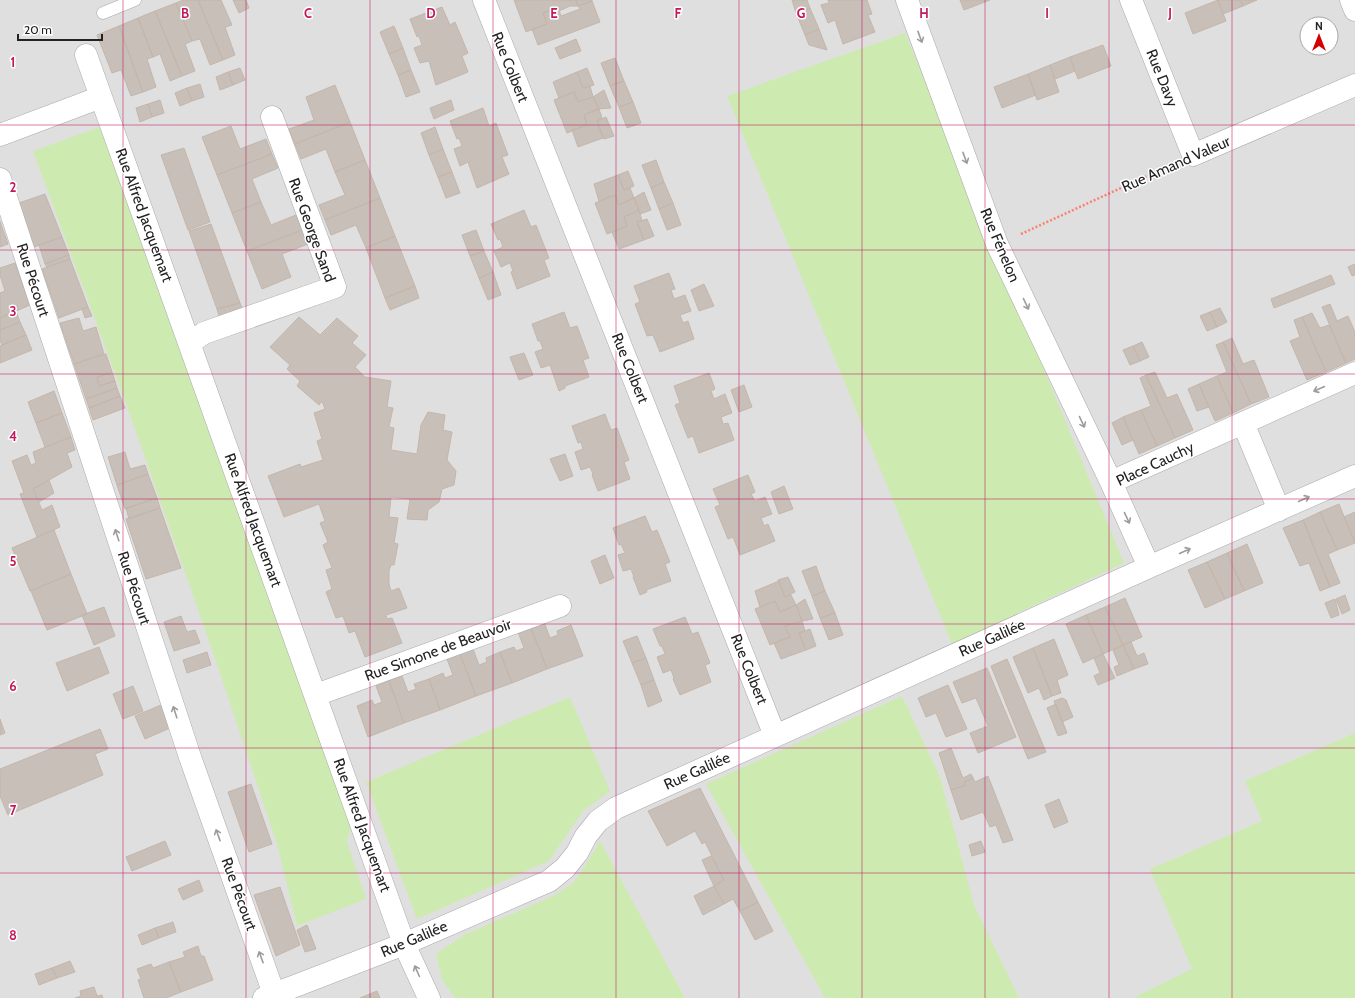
<svg xmlns="http://www.w3.org/2000/svg" width="1355" height="998" font-family="Cabin,sans-serif">
<rect width="100%" height="100%" fill="#f2efe9"/>
<path fill="#e0dfdf" fill-rule="evenodd" d="M0,0H1355V998H0ZM1307,24H1331V48H1307Z"/>
<path fill="#cdebb0" d="M905,33L1124,563L952,644L727,96Z
M100,127L351,827L347,842L366,899L297,926L277,844L218,667L128,409L33,151Z
M902,696L940,777L974,905L1019,998H825L706,784Z
M570,697L610,791L583,811L549,861L417,919L366,782Z
M1355,733V998H1133L1192,969L1150,869L1262,821L1245,781Z
M600,841L685,998H455L442,980L436,954L464,935L555,895L573,883L585,866Z"/>
<path fill="#c7bfb8" stroke="#c4b6ab" d="M183,0H198L223,60L210,65L200,39L192,41L176,3Z
M198,0H221L232,25L225,27L235,55L223,60Z
M233,0H246L249,8L239,13Z
M514,0H576L578,6H570L559,11L558,7L543,13L547,24L526,32Z
M576,0H592V1L578,6Z
M792,0H807L810,8L796,13Z
M828,0H867L872,14L868,15L875,32L843,44L835,20L828,23L821,5L829,3Z
M960,0H990L964,10Z
M1218,0H1241L1243,6L1223,14Z
M1218,0L1226,21L1193,34L1185,13Z
M1241,0H1257L1243,6Z
M592,1L600,22L538,45L532,29L547,24L543,13L558,7L561,16L580,9L578,6Z
M176,3L192,41L185,44L195,71L182,76L155,11Z
M442,7L450,25L455,22L468,53L462,56L468,72L436,85L429,61L420,63L414,48L422,45L419,36L417,37L410,19Z
M810,8L819,29L805,35L796,13Z
M155,11L182,76L170,81L160,54L153,57L138,18Z
M138,18L153,57L147,59L156,87L143,92L119,26Z
M119,26L143,92L131,96L121,70L112,73L97,35Z
M394,26L403,48L389,54L380,32Z
M819,29L827,50L809,45L805,35Z
M576,39L581,51L560,59L555,48Z
M1103,45L1111,66L1078,79L1070,57Z
M403,48L411,70L398,75L389,54Z
M1070,57L1075,71L1055,79L1050,65Z
M615,58L624,81L610,86L601,63Z
M1050,65L1059,92L1037,100L1028,74Z
M240,68L245,80L233,85L228,72Z
M587,68L594,85L583,88L577,72Z
M411,70L420,92L406,97L398,75Z
M228,72L233,85L220,90L216,77Z
M577,72L583,88L590,86L593,97L578,102L574,92L559,98L553,82Z
M1028,74L1036,95L1002,108L994,87Z
M624,81L633,102L619,107L610,86Z
M200,84L204,97L192,101L187,88Z
M335,85L350,122L295,144L289,129L314,120L306,97Z
M187,88L192,101L180,106L175,93Z
M604,90L611,108L599,109L593,97Z
M574,92L578,102L593,97L599,109L584,115L587,125L567,133L554,100Z
M160,100L164,113L152,117L148,104Z
M451,100L454,110L434,119L430,108Z
M633,102L641,123L627,128L619,107Z
M148,104L152,117L140,122L136,108Z
M483,108L489,126L496,123L508,155L502,157L509,174L477,188L468,162L460,166L454,149L462,146L459,138L457,139L450,121Z
M597,109H599L602,118L597,121L603,138L578,147L572,130L587,125L584,115Z
M606,117L614,136L604,139L597,121Z
M350,122L365,160L335,172L326,149L301,159L295,144Z
M231,126L240,149L266,139L272,154L217,175L202,137Z
M435,127L443,149L429,155L421,133Z
M184,148L210,222L188,230L161,155Z
M443,149L452,172L438,177L429,155Z
M272,154L278,168L252,179L261,202L232,213L217,175Z
M365,160L380,198L325,220L319,205L345,195L335,172Z
M656,160L664,182L651,188L642,165Z
M628,171L634,186L624,190L618,175Z
M452,172L460,193L446,198L438,177Z
M618,175L624,190L630,188L634,198L619,205L615,195L599,201L594,184Z
M664,182L673,203L659,209L651,188Z
M644,192L651,210L640,214L634,198Z
M45,194L62,237L34,247L19,203Z
M615,195L619,205L634,198L639,210L624,217L627,226L607,234L595,203Z
M380,198L395,236L366,248L356,225L331,235L325,220Z
M261,202L271,225L296,215L302,230L247,251L232,213Z
M673,203L681,225L667,230L659,209Z
M524,210L531,227L536,225L549,258L544,260L550,276L517,289L511,272L513,271L510,263L501,267L494,251L503,247L500,239L498,240L491,224Z
M639,210L642,221L637,222L644,240L619,249L612,232L627,226L624,217Z
M647,219L654,236L644,240L637,222Z
M0,221L8,244L0,247Z
M211,224L240,303L217,309L189,231Z
M302,230L308,244L282,254L291,277L262,289L247,251Z
M476,230L484,251L470,256L462,235Z
M395,236L415,286L385,298L366,248Z
M62,237L69,255L45,264L39,245Z
M484,251L493,272L479,278L470,256Z
M69,255L70,259L47,267L45,264Z
M70,259L88,307L59,318L42,269Z
M15,263L30,305L0,318V293L5,291L0,275V268Z
M1355,264V275L1352,276L1348,267Z
M493,272L501,295L488,300L479,278Z
M669,273L675,289L671,290L674,299L685,295L691,311L680,315L683,323L688,321L694,339L660,352L653,335L647,336L635,304L640,302L634,286Z
M1331,275L1335,284L1274,308L1271,299Z
M704,284L714,306L699,311L691,290Z
M415,286L419,298L390,310L385,298Z
M240,303L242,308L219,316L217,309Z
M1330,304L1337,321L1348,316L1355,332V359L1346,363L1322,307Z
M88,307L92,316L85,318L82,309Z
M1220,308L1227,322L1217,327L1210,312Z
M16,311L20,322L0,330V318Z
M564,312L570,328L577,326L589,358L583,360L589,377L565,386V388L559,391L550,365L541,368L535,352L543,349L540,341H538L532,324Z
M1210,312L1217,327L1207,331L1200,316Z
M1312,313L1320,328L1329,325L1346,363L1326,372L1302,317Z
M299,317L320,335L337,318L358,336L352,343L366,355L355,367L365,377L391,381L387,407L393,408L389,427L394,428L391,450L417,454L421,425L428,412L445,415L443,430L452,432L447,460L456,471L454,485L442,489L439,502L428,510L427,520L407,519L410,499L391,497L389,517L398,518L394,543L398,544L394,565H391L389,571V584L391,591L399,588L407,608L386,615L387,619L392,618L402,643L365,657L355,631L349,633L343,616L336,618L326,592L332,589L326,570L332,568L323,545L328,542L320,523L325,521L319,504L284,517L268,476L300,464L301,467L323,460L317,441L322,439L314,413L325,409L322,401L319,405L297,386L300,381L287,369L290,365L270,347Z
M1302,317L1326,372L1307,380L1290,341L1300,337L1294,320Z
M79,318L83,331L96,327L104,354L74,364L60,323Z
M20,322L26,335L2,345L0,341V330Z
M26,335L32,350L0,363V346Z
M1232,338L1243,364L1254,360L1269,397L1251,404L1223,342Z
M1142,342L1149,357L1140,361L1133,346Z
M1223,342L1251,404L1233,413L1217,376L1227,372L1216,345Z
M1133,346L1140,361L1130,365L1123,350Z
M524,353L533,375L519,380L510,357Z
M106,354L112,372L97,377L99,386L115,381L117,388L86,399L74,364Z
M112,372L115,381L99,386L97,377Z
M1155,372L1167,398L1177,394L1193,430L1175,438L1146,375Z
M709,373L715,389L711,391L714,399L725,394L732,413L721,417L723,424L728,423L734,440L699,453L693,436L688,438L675,405L680,403L674,386Z
M1146,375L1175,438L1157,446L1141,410L1151,406L1140,378Z
M1217,376L1233,413L1215,421L1199,384Z
M1199,384L1209,407L1197,411L1188,389Z
M744,385L752,407L739,412L731,390Z
M117,388L120,396L89,408L86,399Z
M54,391L62,413L36,423L28,402Z
M120,396L125,408L93,420L89,408Z
M1141,410L1157,446L1139,454L1123,417Z
M62,413L71,437L45,447L36,423Z
M605,414L611,430L617,428L629,460L624,462L630,479L598,491L592,475L593,474L590,467L581,470L575,452L583,449L581,442L578,443L572,426Z
M1123,417L1133,440L1122,445L1112,423Z
M71,437L75,450L67,453L72,467L33,489L42,510L52,505L60,527L37,537L20,494L24,493L12,461L27,455L31,465L36,463L33,452Z
M125,452L130,469L145,465L148,474L117,485L108,457Z
M565,454L573,476L560,481L550,459Z
M148,474L157,498L125,509L117,485Z
M748,475L755,492L751,494L755,501L765,497L772,514L761,518L764,526L768,524L775,541L740,555L733,537L728,539L715,507L720,505L713,489Z
M49,480L54,493L39,502L33,489Z
M784,486L793,509L779,514L771,492Z
M157,498L160,508L129,519L126,508Z
M1339,504L1355,543L1337,550L1320,512Z
M160,508L181,568L146,579L126,519Z
M1320,512L1337,550L1328,554L1340,583L1330,587L1303,520Z
M1355,512V543L1344,517Z
M645,516L652,532L657,530L670,562L665,564L671,581L646,590L647,592L640,595L633,577H634L631,569L623,571L618,555L625,553L621,544L619,545L613,528Z
M1303,520L1330,587L1320,591L1309,563L1300,566L1283,528Z
M54,530L71,574L30,591L12,548Z
M1247,544L1263,583L1244,591L1227,553Z
M1227,553L1244,591L1225,599L1207,562Z
M605,555L614,578L600,584L591,561Z
M1207,562L1225,599L1205,608L1188,570Z
M816,566L825,591L812,596L802,571Z
M71,574L87,614L47,630L31,591Z
M788,577L795,592L785,597L778,580Z
M779,581L785,597L791,595L796,605L780,612L775,601L760,607L755,591Z
M825,591L835,613L820,618L812,596Z
M1345,595L1350,610L1342,614L1336,599Z
M1125,598L1142,637L1123,645L1105,607Z
M805,599L813,619L802,621L796,605Z
M1335,599L1339,615L1331,618L1325,603Z
M775,601L780,612L796,605L802,621L785,626L790,637L770,645L755,609Z
M104,607L115,636L94,645L82,615Z
M1105,607L1123,645L1103,654L1086,615Z
M835,613L843,635L829,640L820,618Z
M1086,615L1103,654L1083,663L1066,624Z
M181,616L187,632L195,630L200,643L174,651L164,622Z
M685,617L692,634L698,632L710,663L705,665L711,682L680,695L673,679L674,678L671,670L663,673L657,657L665,654L662,646H660L653,629Z
M802,621L805,631L799,633L806,650L781,659L774,643L790,637L785,626Z
M544,622L550,638L558,635L557,631L571,625L583,656L547,669L531,628Z
M531,628L547,669L512,683L500,652L514,647L516,651L524,648L518,632Z
M810,629L816,646L806,650L799,633Z
M637,636L646,658L632,663L623,641Z
M1054,639L1068,675L1057,680L1061,693L1052,696L1033,648Z
M1131,642L1137,656L1144,653L1148,664L1134,669L1123,645Z
M1123,645L1134,669L1117,676L1114,667L1119,665L1113,650Z
M99,647L109,673L67,691L56,663Z
M1033,648L1052,696L1044,700L1039,688L1028,693L1013,657Z
M473,649L479,665L487,662L486,658L500,652L512,683L476,696L460,654Z
M207,652L211,665L187,673L183,660Z
M460,654L476,696L440,710L429,679L443,673L445,678L453,675L447,659Z
M1103,654L1115,678L1098,685L1094,676L1100,673L1094,658Z
M646,658L654,680L641,685L632,663Z
M1007,659L1046,752L1028,759L991,666Z
M987,668L1016,737L978,753L970,733L988,726L976,698L962,703L953,682Z
M402,676L408,692L416,689L414,684L429,679L440,710L404,723L389,681Z
M654,680L662,701L648,707L641,685Z
M389,681L404,723L368,737L357,706L372,700L374,705L382,702L376,686Z
M948,685L967,729L946,737L936,713L926,717L918,698Z
M133,686L143,711L123,719L113,694Z
M1062,698L1066,700L1073,717L1062,722L1054,701Z
M1056,704L1067,733L1058,736L1047,708Z
M161,705L170,728L145,739L135,716Z
M0,719L5,733L0,735Z
M100,729L108,749L95,754L103,775L8,815L0,796V769Z
M951,748L963,778L971,774L973,778L964,782L966,785L951,790L939,753Z
M988,776L1013,840L1003,843L996,825L990,827L983,812L961,820L951,790L966,785L964,782L973,778L975,782Z
M251,784L272,844L249,852L228,792Z
M700,788L758,902L740,911L733,899L724,904L714,886L724,880L705,842L702,844L695,831L667,846L648,811Z
M1059,799L1068,822L1054,828L1045,805Z
M165,841L171,855L132,871L126,857Z
M981,841L985,852L972,856L969,845Z
M711,856L724,880L714,886L702,860Z
M199,880L203,891L183,900L178,889Z
M714,886L724,904L703,915L694,896Z
M280,887L300,945L276,956L254,895Z
M758,902L773,931L755,940L740,911Z
M173,922L176,932L159,938L155,928Z
M307,925L316,949L305,952L297,930Z
M155,928L159,938L142,945L138,935Z
M198,946L201,956H204L213,980L181,992L169,962L185,957L183,952Z
M70,961L75,972L57,978L52,968Z
M169,962L181,992L166,998H144L138,980L141,979L137,969L151,964L153,968Z
M52,968L57,978L39,985L35,974Z
M94,987L97,996L102,995L103,998H75L81,996L80,991Z
M377,991L380,998H360Z"/>
<g fill="none" stroke-linecap="round" stroke-linejoin="round">
<g stroke="#a9a9a9" stroke-width="13">
<path id="service" d="M103,13L135,0"/>
</g>
<g stroke="#a9a9a9" stroke-width="23">
<path id="minor" d="M484,0L775,736
M907,0L997,244L1111,482L1149,567
M1131,0L1193,155L1355,85
M1351,0L1355,10
M86,55L404,944L429,998
M0,135L101,97
M0,179L190,757L274,994
M190,343L204,333L335,287L272,117
M1243,423L1279,510
M1111,482L1355,373
M316,695L560,606
M264,998L404,944L549,881L565,868L577,853L586,836L598,821L616,808L1149,567L1355,476"/>
</g>
<path stroke="#fa8072" stroke-width="2.5" stroke-dasharray="2 2" stroke-linecap="butt" d="M1021,234L1171,165"/>
<use href="#service" stroke="#fff" stroke-width="12"/>
<use href="#minor" stroke="#fff" stroke-width="22"/>
</g>
<defs><path id="oneway-shaft" d="M-6 0H5M1.5-3L5.5 0L1.5 3" fill="none" stroke-width="1.6" stroke-linecap="round" stroke-linejoin="round"/></defs>
<g stroke="#9c9c9c">
<use href="#oneway-shaft" transform="translate(920 37) rotate(70)"/>
<use href="#oneway-shaft" transform="translate(965 158) rotate(70)"/>
<use href="#oneway-shaft" transform="translate(1026 304) rotate(65)"/>
<use href="#oneway-shaft" transform="translate(1319 389) rotate(156)"/>
<use href="#oneway-shaft" transform="translate(1082 422) rotate(65)"/>
<use href="#oneway-shaft" transform="translate(1304 499) rotate(-24)"/>
<use href="#oneway-shaft" transform="translate(1127 518) rotate(65)"/>
<use href="#oneway-shaft" transform="translate(117 535) rotate(-108)"/>
<use href="#oneway-shaft" transform="translate(1185 551) rotate(-24)"/>
<use href="#oneway-shaft" transform="translate(175 712) rotate(-108)"/>
<use href="#oneway-shaft" transform="translate(218 835) rotate(-110)"/>
<use href="#oneway-shaft" transform="translate(261 957) rotate(-110)"/>
<use href="#oneway-shaft" transform="translate(417 971) rotate(-114)"/>
</g>
<path fill="none" stroke="#c2185b" stroke-width="1" stroke-opacity="0.55" d="M123,0V998M246,0V998M370,0V998M493,0V998M616,0V998M739,0V998M862,0V998M985,0V998M1109,0V998M1232,0V998M0,125H1355M0,250H1355M0,374H1355M0,499H1355M0,624H1355M0,748H1355M0,873H1355"/>
<g text-anchor="middle" stroke-width="3" stroke-linejoin="round" paint-order="stroke">
<g font-size="15" fill="#222" stroke="#fff">
<text transform="translate(510 67) rotate(68)" y="5">Rue Colbert</text>
<text transform="translate(1162 78) rotate(68)" y="5">Rue Davy</text>
<text transform="translate(1176 164) rotate(-24)" y="5">Rue Amand Valeur</text>
<text transform="translate(144 215) rotate(70)" y="5">Rue Alfred Jacquemart</text>
<text transform="translate(312 230) rotate(70)" y="5">Rue George Sand</text>
<text transform="translate(1000 245) rotate(67)" y="5">Rue Fénelon</text>
<text transform="translate(33 280) rotate(72)" y="5">Rue Pécourt</text>
<text transform="translate(630 368) rotate(68)" y="5">Rue Colbert</text>
<text transform="translate(1155 464) rotate(-25)" y="5">Place Cauchy</text>
<text transform="translate(253 520) rotate(70)" y="5">Rue Alfred Jacquemart</text>
<text transform="translate(134 588) rotate(72)" y="5">Rue Pécourt</text>
<text transform="translate(992 638) rotate(-24)" y="5">Rue Galilée</text>
<text transform="translate(438 650) rotate(-20)" y="5">Rue Simone de Beauvoir</text>
<text transform="translate(749 669) rotate(68)" y="5">Rue Colbert</text>
<text transform="translate(697 771) rotate(-24)" y="5">Rue Galilée</text>
<text transform="translate(362 825) rotate(70)" y="5">Rue Alfred Jacquemart</text>
<text transform="translate(239 894) rotate(70)" y="5">Rue Pécourt</text>
<text transform="translate(414 939) rotate(-23)" y="5">Rue Galilée</text>
</g>
</g>
<g font-size="13" text-anchor="middle" font-weight="bold" fill="#c2185b" stroke="#fff" stroke-width="3" stroke-linejoin="round" paint-order="stroke">
<text x="185" y="18">B</text>
<text x="308" y="18">C</text>
<text x="431" y="18">D</text>
<text x="554" y="18">E</text>
<text x="678" y="18">F</text>
<text x="801" y="18">G</text>
<text x="924" y="18">H</text>
<text x="1047" y="18">I</text>
<text x="1170" y="18">J</text>
<text x="13" y="67">1</text>
<text x="13" y="192">2</text>
<text x="13" y="316">3</text>
<text x="13" y="441">4</text>
<text x="13" y="566">5</text>
<text x="13" y="691">6</text>
<text x="13" y="815">7</text>
<text x="13" y="940">8</text>
</g>
<g transform="translate(1319 36)"><circle r="19" fill="#ffffff" stroke="#a7a7a7"/>
<path d="M0-3L7 15L0 10L-7 15Z" fill="#d40000"/>
<text y="-6" font-size="11" font-weight="bold" text-anchor="middle" fill="#222222">N</text>
</g>
<path d="M18 34v6h84v-6" fill="none" stroke="#222222" stroke-width="2"/>
<text x="24" y="34" font-size="12" fill="#222222" stroke="#ffffff" stroke-width="3" paint-order="stroke">20 m</text>
</svg>
